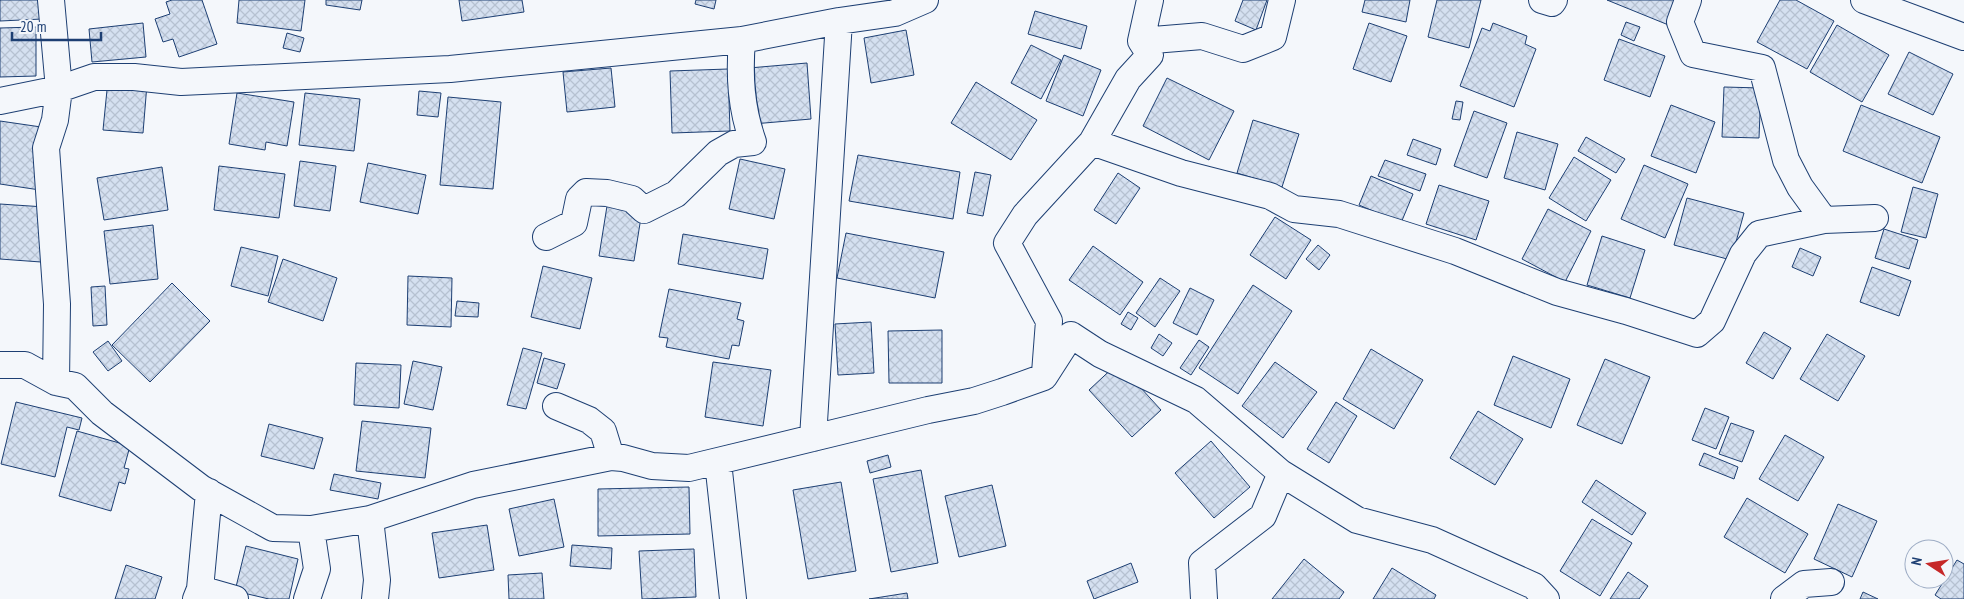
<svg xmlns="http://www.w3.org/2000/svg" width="1964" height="599" font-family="'PT Sans Narrow',sans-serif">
<defs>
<pattern id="building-cross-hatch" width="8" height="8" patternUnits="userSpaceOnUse" patternTransform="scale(1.25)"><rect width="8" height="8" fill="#d5e0f0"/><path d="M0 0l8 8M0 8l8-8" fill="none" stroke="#b6c1d1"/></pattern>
</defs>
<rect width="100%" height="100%" fill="#f4f7fb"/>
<path fill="url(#building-cross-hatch)" stroke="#1d3f73" d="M0,0H41L42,19L0,21Z
M172,0H202L217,44L179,57L173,39L163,42L155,19L170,14L166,2Z
M239,0H305L301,31L237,23Z
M326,0H362L360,10L326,5Z
M459,0H522L524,12L462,21Z
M696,0H716L714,9L695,4Z
M1243,0H1267L1256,30L1235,21Z
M1365,0H1410L1406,22L1362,12Z
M1437,0H1481L1469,48L1428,37Z
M1607,0H1681L1671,26Z
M1780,0H1796L1834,21L1807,69L1757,42Z
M1035,11L1087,26L1081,49L1028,34Z
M1626,22L1640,27L1634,41L1621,35Z
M143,23L146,57L92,62L89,29Z
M1369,23L1407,36L1391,82L1353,69Z
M1493,23L1527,36L1525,44L1536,49L1514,107L1460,86L1482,28L1490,31Z
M1837,25L1889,55L1862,102L1810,72Z
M36,27V76L0,77V28Z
M906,30L914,75L871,83L864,38Z
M287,33L304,38L300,52L283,48Z
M1619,39L1665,56L1650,97L1604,80Z
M1031,45L1061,60L1041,99L1011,83Z
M1909,52L1953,74L1933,115L1888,94Z
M1064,55L1101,70L1083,116L1046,101Z
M807,63L811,119L753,124L749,68Z
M611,68L615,107L567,112L563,72Z
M728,69L730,131L672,133L670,71Z
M1167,78L1234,111L1209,160L1143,126Z
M108,80L147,84L143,133L103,130Z
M976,82L1037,120L1011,160L951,123Z
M1724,87L1761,88L1759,138L1722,137Z
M419,91L441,93L438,117L417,115Z
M237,93L294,102L287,146L266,142L265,150L229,144Z
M305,93L360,99L354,151L299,145Z
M448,97L501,102L493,189L440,185Z
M1456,101L1463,102L1460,120L1452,119Z
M1671,105L1715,122L1696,173L1651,156Z
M1861,105L1940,137L1922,183L1843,151Z
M1474,111L1507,123L1487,178L1454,166Z
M1253,120L1299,134L1282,187L1237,173Z
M0,121L48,128L40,190L0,184Z
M1517,132L1558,144L1545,190L1504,178Z
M1586,137L1625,159L1616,173L1578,151Z
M1413,139L1441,149L1436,165L1407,155Z
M858,155L960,172L953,219L849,201Z
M1574,157L1611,180L1586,221L1549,198Z
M740,159L785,169L774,219L729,209Z
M1385,160L1426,174L1420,191L1378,176Z
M300,161L336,166L330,211L294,206Z
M368,163L426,175L418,214L360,202Z
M1644,165L1688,184L1665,238L1621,219Z
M219,166L285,174L279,218L214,210Z
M162,167L168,210L104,220L97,178Z
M975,172L991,175L983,216L967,213Z
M1118,173L1140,188L1116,224L1094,210Z
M1371,176L1413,194L1401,223L1359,205Z
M1439,185L1489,201L1476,240L1426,224Z
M1913,187L1938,194L1926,238L1901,232Z
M1687,198L1744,213L1731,260L1674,245Z
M0,204L45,207L41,262L0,259Z
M607,206L642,211L634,261L599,256Z
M1548,209L1591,231L1565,282L1522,259Z
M1275,217L1311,240L1286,279L1250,255Z
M153,225L158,279L110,284L104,231Z
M1884,229L1918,240L1909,269L1875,258Z
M846,233L944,252L935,298L837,278Z
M683,234L768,249L763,279L678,264Z
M1602,236L1645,250L1630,298L1587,285Z
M1318,245L1330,255L1319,270L1306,259Z
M1093,246L1143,282L1120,315L1069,280Z
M241,247L278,256L268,296L231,286Z
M1800,248L1821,257L1813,276L1792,267Z
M283,259L337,278L323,321L268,302Z
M543,266L592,278L580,329L531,317Z
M1872,267L1911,281L1899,316L1860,302Z
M408,276L452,278L451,327L407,325Z
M1160,278L1180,291L1155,327L1136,313Z
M172,283L210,321L150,382L112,345Z
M1253,285L1292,311L1238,394L1199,368Z
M105,286L107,325L93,326L91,287Z
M1190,288L1214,300L1197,335L1173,323Z
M669,289L741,303L737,319L744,321L739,346L732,345L729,359L666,347L668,338L659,337Z
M457,301L479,303L478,317L455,316Z
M1128,312L1138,318L1131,330L1121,324Z
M871,322L874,373L838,375L835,324Z
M942,330V383H889L888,331Z
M1764,332L1791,348L1773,379L1746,363Z
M1159,334L1172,343L1163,356L1151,348Z
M1827,334L1865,356L1838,401L1800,379Z
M1199,340L1209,347L1191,375L1180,368Z
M108,341L122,361L108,371L93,352Z
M523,348L542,353L526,409L507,405Z
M1371,349L1423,380L1394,429L1343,399Z
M1513,356L1570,379L1551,428L1494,405Z
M544,358L565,364L557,389L537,383Z
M1605,359L1650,377L1622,444L1577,425Z
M413,361L442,367L433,410L404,404Z
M713,362L771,370L763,426L705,417Z
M1275,362L1317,392L1283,438L1242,406Z
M356,363L401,365L399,408L354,405Z
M1118,363L1161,410L1132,437L1089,390Z
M16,402L82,418L79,430L67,427L55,477L1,464Z
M1336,402L1357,416L1329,463L1307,449Z
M1705,408L1729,417L1716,449L1692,440Z
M1478,411L1523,439L1495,485L1450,458Z
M362,421L431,428L425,478L356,471Z
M1731,423L1754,431L1742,462L1719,454Z
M269,424L323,438L314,469L261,456Z
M77,431L130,446L124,468L129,469L125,484L119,482L111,511L59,496Z
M1785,435L1824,457L1798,501L1759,479Z
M1211,441L1250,487L1214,518L1175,473Z
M1704,453L1738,467L1734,479L1699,465Z
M888,455L891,467L870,473L867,461Z
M921,470L938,563L891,572L873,479Z
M334,474L381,483L378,499L330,490Z
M1596,480L1646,513L1632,535L1582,502Z
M841,482L856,571L808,579L793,490Z
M992,485L1006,546L959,557L945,496Z
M689,487L690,534L598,536V489Z
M1747,498L1808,534L1785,573L1724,537Z
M554,499L564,547L519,556L509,509Z
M1838,504L1877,521L1852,577L1814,559Z
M1592,519L1632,543L1600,596L1560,571Z
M487,525L494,570L439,578L432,533Z
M572,545L612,548L611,569L570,566Z
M246,546L298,559L289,599H269L235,591Z
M694,549L696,597L642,599L639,551Z
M1304,559L1344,592L1339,599H1272Z
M1957,560L1964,564V599H1941L1935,595Z
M1131,563L1138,582L1094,599L1087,581Z
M126,565L162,577L155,599H115Z
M1392,568L1436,595L1434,599H1373Z
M1628,572L1648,586L1639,599H1610Z
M542,573L544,599H509L508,575Z
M1863,592L1878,599H1860Z
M907,593L908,599H869Z"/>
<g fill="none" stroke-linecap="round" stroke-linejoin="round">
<g stroke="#1d3f73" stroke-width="28">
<path id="street" d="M51,0L59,89L55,120L46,148L57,304L56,382
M1542,0L1552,3L1554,0
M1688,0L1680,22L1693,54L1762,68L1786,160L1800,187L1824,220
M1864,0L1964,37
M1141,41L1150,0
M0,101L59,89L94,77H134L181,82L450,69L742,40L839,21L895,13L925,0
M1092,142L1181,173L1270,196L1294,209L1339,214L1455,251L1557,292L1626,311L1697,334L1712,321L1743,254L1759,234L1824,220L1875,218
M546,237L574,223L579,199L586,192L607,193L632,199L644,210L676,194L718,153L734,144L753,142C741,108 739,76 742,40
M0,365H25L56,382L75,386L102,413L201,488L273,528L311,529L370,519L473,485L611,457L623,458L652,466L689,468L928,410L974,401L1002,392L1044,377L1071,335L1100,354L1196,400L1281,473L1357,520L1432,540L1534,586L1546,599
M1045,373L1049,321L1007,243L1025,215L1092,142L1128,79L1150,55L1141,41L1202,36L1243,49L1273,37L1282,0
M556,406L589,420L603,431L611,457
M813,438L839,21
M718,462L733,599
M370,519L377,580L375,599
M200,589L235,599
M196,599L200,589L209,492
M307,599L317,569L311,529
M1204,599L1202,563L1263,516L1281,473
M1784,599L1804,584L1831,582"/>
</g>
<use href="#street" stroke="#f4f7fb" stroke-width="26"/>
</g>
<g transform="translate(1929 564) rotate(282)"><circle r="24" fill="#f4f7fb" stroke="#9eadc5"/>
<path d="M0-4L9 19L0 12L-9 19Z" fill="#c62828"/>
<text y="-8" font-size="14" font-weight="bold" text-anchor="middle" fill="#1d3f73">N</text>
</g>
<path d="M12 32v8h89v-8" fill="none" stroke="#1d3f73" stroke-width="2.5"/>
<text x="20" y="32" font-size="15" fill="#1d3f73" stroke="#f4f7fb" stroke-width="4" paint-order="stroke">20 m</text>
</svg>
